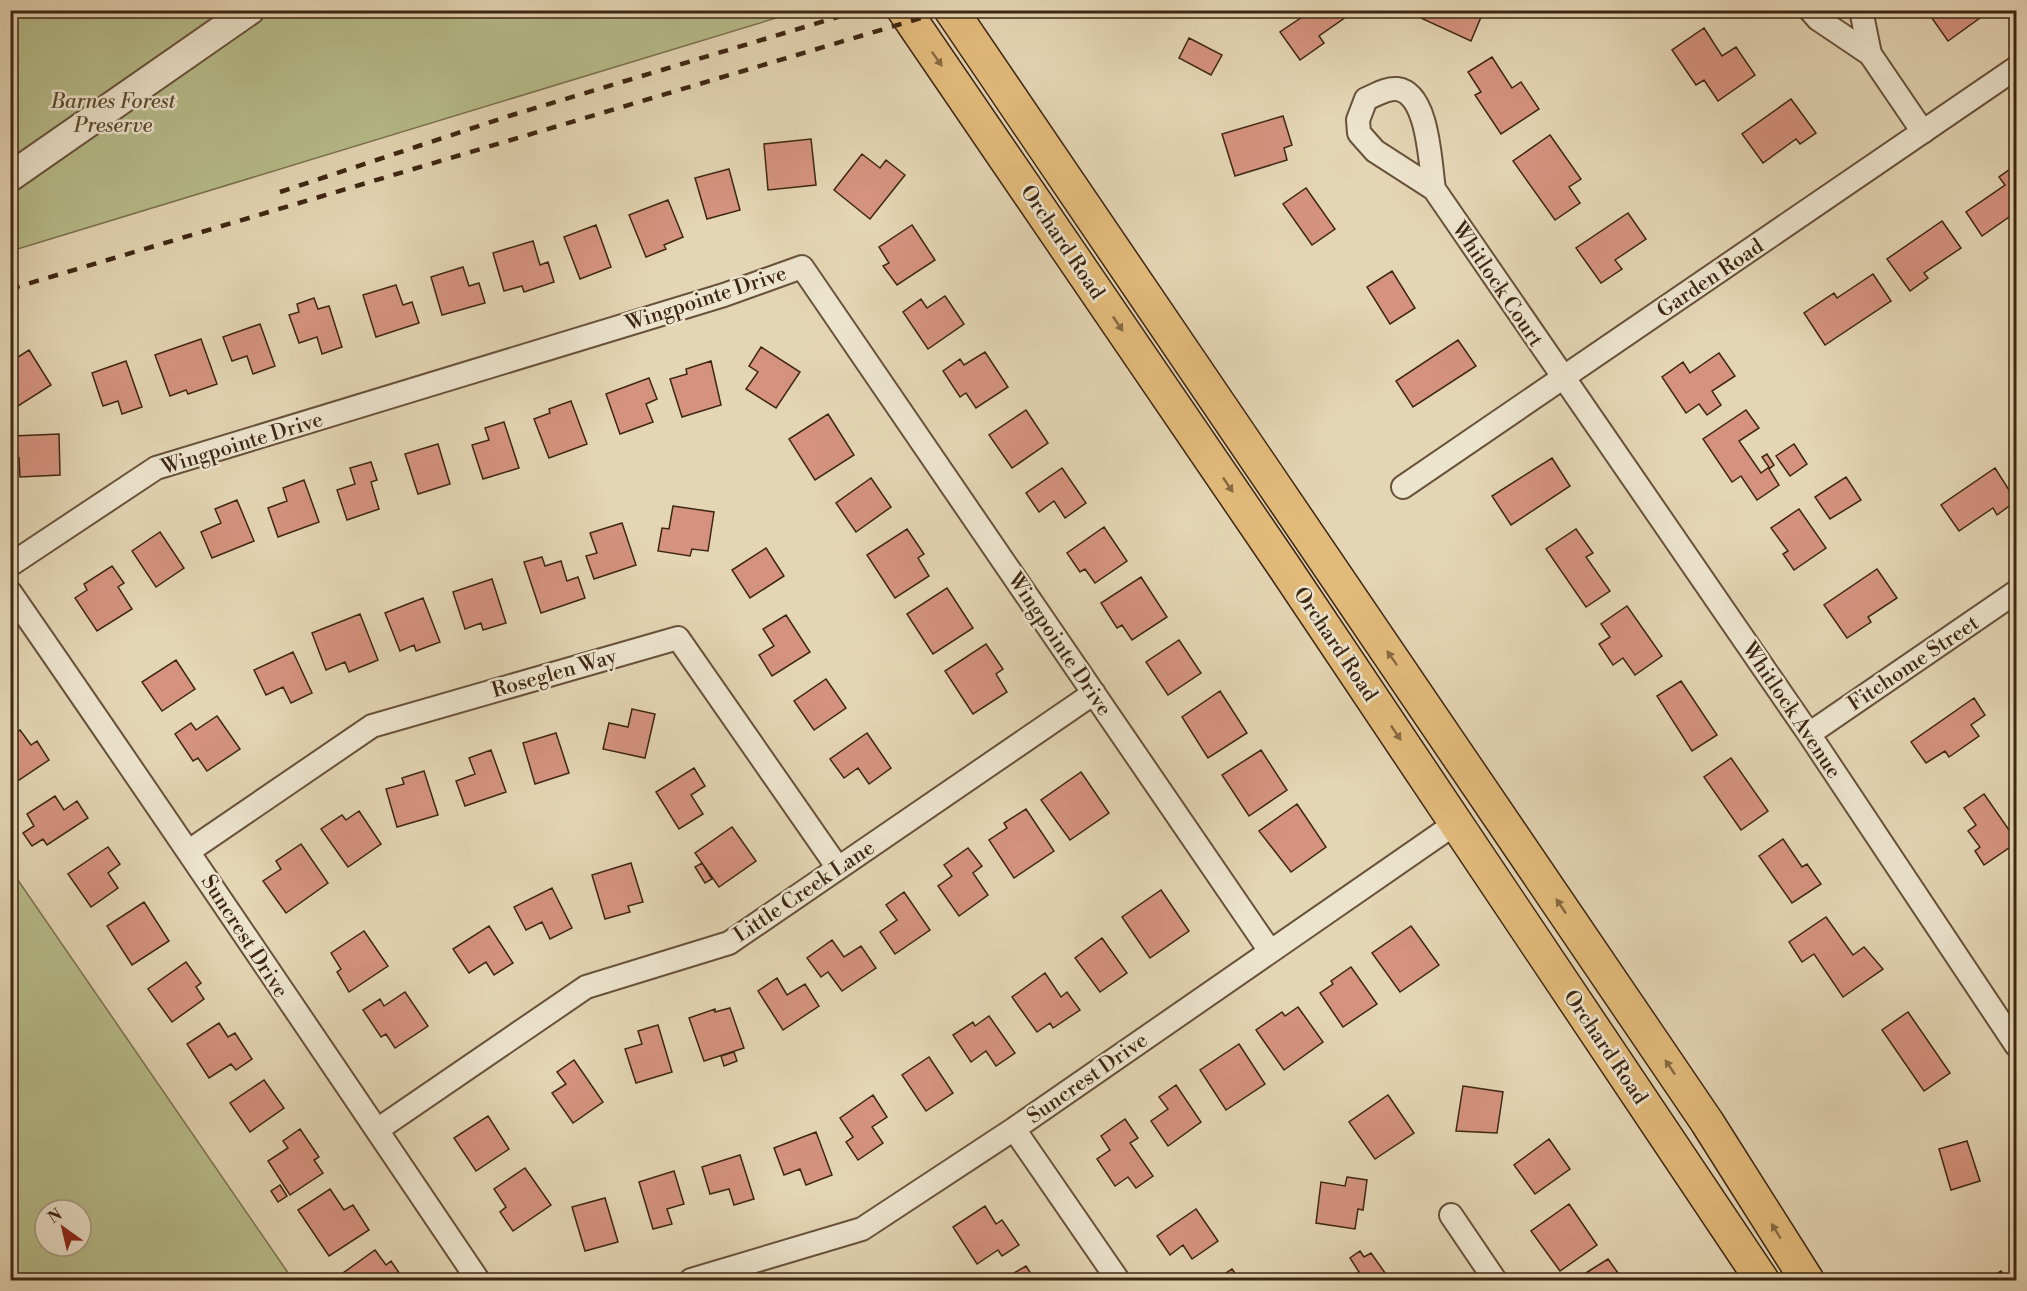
<svg xmlns="http://www.w3.org/2000/svg" width="2027" height="1291" font-family="'Libre Bodoni',serif">
<rect width="100%" height="100%" fill="#e4d5b4"/>
<filter id="stains"><feTurbulence type="fractalNoise" baseFrequency=".00333" numOctaves="4"/><feColorMatrix values="0 0 0 0 .2 0 0 0 0 .09 0 0 0 0 .02 0 0 0 .5 -.17"/></filter>
<radialGradient id="worn" r=".72"><stop offset=".6" stop-color="#630" stop-opacity="0"/><stop offset="1" stop-color="#630" stop-opacity=".3"/></radialGradient>
<path fill="#b7bc8b" stroke="#7a724e" stroke-width="1.5" fill-rule="evenodd" d="M11,11H799L11,251Z
M10,870H11L293,1280H11ZM45,1210H81V1246H45Z"/>
<path fill="#d5937f" stroke="#3e2712" stroke-width="1.5" d="M1298,10H1356L1319,36L1324,43L1300,60L1280,32L1302,17Z
M1414,10H1484L1471,41L1412,14Z
M1934,10H1991L1948,41L1929,14Z
M1704,28L1722,56L1736,47L1755,75L1718,101L1704,80L1696,85L1672,50Z
M1189,38L1222,55L1211,75L1179,58Z
M1492,57L1512,88L1521,82L1539,109L1501,134L1475,95L1481,92L1468,72Z
M1791,99L1816,133L1800,144L1796,139L1763,163L1742,134Z
M1283,116L1292,145L1284,148L1287,160L1235,176L1222,134Z
M1550,135L1581,179L1569,187L1580,203L1555,220L1513,161Z
M811,139L816,185L768,190L764,144Z
M862,154L880,168L886,160L905,175L870,219L834,190Z
M2016,165V212L1982,236L1966,212L2005,185L1999,177Z
M729,169L740,210L707,219L695,178Z
M1306,188L1335,229L1312,245L1283,204Z
M668,200L683,237L664,245L666,249L646,257L629,215Z
M1628,213L1646,239L1615,260L1622,269L1601,283L1576,248Z
M1942,221L1961,248L1924,273L1928,278L1910,291L1887,259Z
M596,225L611,267L580,279L564,237Z
M912,225L935,260L897,285L883,266L889,263L879,247Z
M533,241L540,265L548,262L554,282L524,292L522,286L504,291L493,253Z
M463,267L469,286L479,283L485,303L442,315L431,277Z
M1392,271L1415,308L1390,324L1367,287Z
M1873,274L1891,301L1825,345L1804,313L1834,293L1837,298Z
M396,285L403,305L412,302L419,323L376,337L363,295Z
M945,296L964,324L928,349L903,312L921,299L927,308Z
M314,298L318,309L329,306L342,347L322,354L317,337L299,343L289,315L299,312L297,304Z
M260,324L275,366L253,374L247,356L232,361L223,337Z
M201,339L217,384L188,394L186,390L170,396L155,355Z
M1458,340L1476,366L1413,407L1396,381Z
M761,347L800,372L776,408L746,389L758,372L749,366Z
M29,350L51,385L18,406L10,394V362Z
M985,352L1008,387L976,408L966,393L960,397L943,371L960,359L964,365Z
M1719,353L1735,376L1712,391L1721,405L1707,415L1699,404L1686,413L1662,377L1683,362L1690,373Z
M126,361L142,407L122,414L118,401L103,406L92,373Z
M711,361L721,405L682,417L670,379L687,374L686,369Z
M649,378L657,399L646,404L653,422L620,434L606,394Z
M571,401L587,444L549,458L534,419L550,413L549,409Z
M1026,410L1048,443L1012,468L989,435Z
M1746,410L1759,428L1739,441L1761,473L1769,467L1762,457L1767,454L1774,465L1769,469L1779,485L1757,500L1741,476L1732,482L1703,439Z
M828,414L854,455L815,480L789,439Z
M504,422L519,468L483,479L472,445L489,440L485,428Z
M59,434L60,475L20,477L19,458L13,459V436Z
M438,444L450,484L418,494L405,454Z
M1794,444L1807,464L1790,476L1776,456Z
M1552,458L1570,486L1511,525L1492,496Z
M371,462L377,480L371,482L379,509L347,520L337,490L355,484L350,468Z
M1062,468L1086,503L1065,518L1054,501L1039,512L1026,493Z
M1995,468L2016,501L1997,515L1993,508L1959,531L1941,505Z
M1846,477L1861,500L1830,519L1815,497Z
M871,478L891,507L856,532L836,503Z
M304,480L319,522L278,537L268,508L287,501L283,488Z
M237,500L254,541L212,558L201,532L221,523L215,509Z
M673,506L714,512L708,551L692,549L690,556L658,551L662,528L669,529Z
M1799,509L1826,548L1794,570L1783,554L1788,551L1771,528Z
M622,523L636,565L594,579L586,556L597,553L590,533Z
M1104,527L1127,561L1095,583L1085,569L1080,572L1067,553Z
M907,529L924,554L918,558L929,576L895,598L867,555Z
M1576,529L1593,553L1586,557L1610,591L1586,607L1546,549Z
M160,532L184,568L156,587L132,551Z
M766,548L784,576L750,598L732,570Z
M542,557L545,566L561,561L567,581L578,577L585,598L541,613L524,562Z
M112,566L124,583L118,587L132,609L97,631L75,598L87,590L84,584Z
M1877,569L1897,598L1868,617L1871,622L1847,638L1824,605Z
M1141,577L1167,617L1132,640L1122,625L1117,628L1101,603Z
M492,579L506,623L483,630L481,623L465,629L453,592Z
M947,588L973,628L933,654L907,614Z
M423,598L440,642L416,651L414,645L400,651L385,613Z
M1627,606L1662,656L1635,675L1623,658L1613,665L1599,644L1610,637L1601,624Z
M360,614L378,660L349,672L345,662L326,670L312,633Z
M786,615L810,652L772,676L759,655L774,646L763,629Z
M1179,640L1201,673L1168,695L1146,662Z
M986,644L1003,669L996,674L1007,692L973,714L945,671Z
M293,652L312,693L291,703L283,687L266,695L254,670Z
M176,660L195,689L162,711L142,682Z
M826,679L846,708L814,730L794,701Z
M1681,681L1717,735L1692,751L1657,696Z
M1220,691L1247,733L1208,758L1182,717Z
M1974,698L1985,715L1971,725L1979,736L1949,757L1945,751L1926,763L1911,742Z
M632,709L655,714L645,758L603,749L609,723L628,727Z
M217,716L240,749L207,771L198,758L193,761L175,734L191,723L196,730Z
M20,730L31,745L37,741L49,760L10,786V737Z
M556,733L569,773L535,784L523,743Z
M867,733L891,768L869,784L858,768L844,778L830,759Z
M491,750L506,792L465,806L456,781L475,774L469,758Z
M1261,750L1287,790L1249,816L1222,775Z
M1731,758L1768,811L1741,830L1704,777Z
M694,768L705,786L691,795L703,814L679,829L656,792Z
M424,771L438,815L397,827L386,789L404,784L402,778Z
M1081,772L1109,813L1070,840L1041,800Z
M1984,794L2016,840V843L1984,865L1975,851L1980,847L1968,831L1976,825L1964,808Z
M55,796L64,810L77,801L88,818L47,845L43,839L32,846L23,833L34,826L27,814Z
M1297,804L1326,847L1291,872L1259,831Z
M1026,809L1054,851L1014,878L989,840L1007,828L1004,823Z
M359,811L381,844L348,867L321,829L342,815L346,820Z
M732,827L756,861L719,887L695,853Z
M1783,839L1802,867L1807,864L1821,884L1792,903L1759,856Z
M301,844L328,883L286,913L263,881L281,869L276,861Z
M108,847L120,864L108,873L118,888L91,907L68,874Z
M968,848L982,866L973,873L988,895L959,916L938,886L952,876L944,865Z
M631,863L643,902L628,906L630,912L605,919L592,875Z
M702,863L712,879L705,883L695,867Z
M552,888L572,928L550,939L542,922L526,930L514,907Z
M1161,890L1189,931L1150,958L1122,917Z
M904,892L930,930L895,954L880,932L897,920L886,905Z
M144,902L169,941L132,965L107,926Z
M1826,917L1853,955L1864,947L1883,969L1843,997L1814,954L1802,962L1789,942Z
M489,926L513,963L494,975L486,962L469,973L453,949Z
M1411,926L1439,965L1400,992L1372,953Z
M364,931L388,966L349,992L337,972L341,969L331,953Z
M1102,938L1127,973L1100,992L1075,958Z
M832,940L844,957L861,946L876,968L842,991L828,972L821,977L807,958Z
M186,962L201,983L196,987L204,999L172,1022L148,989Z
M1351,967L1377,1004L1343,1027L1320,993L1333,984L1331,981Z
M1045,973L1061,997L1067,992L1080,1010L1053,1028L1050,1023L1037,1032L1012,997Z
M777,978L787,995L805,984L819,1006L783,1030L758,991Z
M405,992L428,1026L395,1048L386,1034L381,1037L363,1010L380,999L384,1006Z
M1298,1007L1323,1042L1284,1070L1256,1030L1282,1012L1285,1016Z
M730,1008L744,1048L704,1061L689,1018L715,1009V1012Z
M1908,1012L1950,1073L1924,1091L1882,1030Z
M989,1016L1015,1053L996,1066L986,1051L971,1062L953,1035L973,1022L975,1026Z
M219,1023L228,1037L235,1033L252,1059L236,1070L231,1064L209,1078L187,1044Z
M658,1025L672,1072L636,1083L625,1049L642,1044L638,1031Z
M1239,1044L1265,1084L1226,1110L1200,1070Z
M734,1052L737,1061L724,1066L721,1056Z
M929,1057L953,1093L926,1111L902,1075Z
M574,1060L603,1102L573,1123L552,1093L566,1084L557,1072Z
M264,1080L284,1108L250,1132L230,1103Z
M1176,1085L1201,1122L1168,1146L1151,1121L1168,1109L1159,1097Z
M1463,1086L1503,1092L1497,1133L1456,1131Z
M873,1095L887,1117L872,1127L883,1143L858,1160L846,1142L853,1137L840,1118Z
M1388,1095L1414,1133L1375,1159L1349,1122Z
M488,1116L509,1149L476,1171L454,1138Z
M1125,1119L1138,1138L1130,1143L1153,1176L1136,1188L1128,1177L1115,1186L1097,1159L1110,1150L1101,1136Z
M300,1129L319,1157L314,1160L323,1173L290,1195L268,1161L288,1148L283,1141Z
M816,1132L832,1175L806,1185L800,1169L784,1175L774,1148Z
M1549,1139L1570,1169L1535,1194L1514,1165Z
M1967,1141L1980,1181L1951,1190L1939,1149Z
M740,1155L754,1199L734,1205L729,1189L710,1194L702,1167Z
M525,1168L551,1205L513,1231L500,1212L506,1207L494,1189Z
M674,1171L684,1204L667,1209L672,1224L653,1229L639,1182Z
M1347,1177L1367,1180L1363,1210L1358,1209L1355,1229L1316,1223L1321,1182L1345,1186Z
M280,1185L287,1196L278,1202L271,1191Z
M330,1189L344,1210L353,1205L369,1230L329,1256L298,1210Z
M605,1198L618,1242L585,1251L572,1207Z
M1569,1204L1597,1245L1560,1271L1531,1231Z
M985,1206L996,1224L1002,1220L1019,1245L1002,1256L998,1250L977,1264L953,1227Z
M1196,1209L1218,1241L1192,1259L1183,1245L1170,1255L1157,1236Z
M375,1250L386,1265L391,1261L404,1280H348L343,1273Z
M1360,1251L1364,1257L1371,1253L1390,1280H1346L1359,1272L1350,1258Z
M1608,1259L1623,1280H1575L1589,1271Z
M1026,1266L1035,1280L1041,1276L1043,1280H1002Z
M1232,1269L1240,1280H1215Z
M2001,1271L2007,1280H1987Z"/>
<g fill="none" stroke-linecap="round" stroke-linejoin="round">
<g stroke="#68523a" stroke-width="26">
<path id="minor" d="M1810,10L1818,19L1870,54
M1861,10L1870,54L1923,132
M1434,189L1375,151L1359,133L1358,120L1366,99C1376,95 1386,88 1397,89C1429,93 1430,165 1434,189L1809,734L2016,1045
M1403,487L2016,68
M10,565L156,468L724,295L802,267L1270,951
M10,592C168,820 323,1050 478,1280
M1809,734L2016,592
M189,851L372,726L678,638L838,868
M1014,1129L1118,1280
M377,1130L586,987L729,943L1094,693
M1451,1215L1495,1280
M691,1280L862,1229L1014,1129L1456,823"/>
</g>
<g stroke="#68523a" stroke-width="32">
<path id="tertiary" d="M10,177L250,10"/>
</g>
<g stroke="#3e2712" stroke-width="36">
<path id="primary" d="M904,10L1285,568L1762,1280
M951,10L1707,1122L1807,1280"/>
</g>
<use href="#minor" stroke="#ede4ce" stroke-width="22"/>
<use href="#tertiary" stroke="#ede4ce" stroke-width="28"/>
<use href="#primary" stroke="#e2ba7a" stroke-width="33"/>
<path stroke="#3e2712" stroke-width="4.5" stroke-dasharray="10 10" stroke-linecap="butt" d="M280,192L509,116L861,10
M10,289L948,10"/>
</g>
<defs><path id="oneway-solid" d="M-6-.8H1V-3.2L6.5 0L1 3.2V.8H-6Z" transform="scale(1.5)"/></defs>
<g fill="#886941">
<use href="#oneway-solid" transform="translate(937 59) rotate(55)"/>
<use href="#oneway-solid" transform="translate(1118 324) rotate(56)"/>
<use href="#oneway-solid" transform="translate(1228 485) rotate(56)"/>
<use href="#oneway-solid" transform="translate(1392 658) rotate(-125)"/>
<use href="#oneway-solid" transform="translate(1396 733) rotate(56)"/>
<use href="#oneway-solid" transform="translate(1561 906) rotate(-124)"/>
<use href="#oneway-solid" transform="translate(1670 1067) rotate(-124)"/>
<use href="#oneway-solid" transform="translate(1776 1231) rotate(-122)"/>
</g>
<g text-anchor="middle" stroke-width="5" stroke-linejoin="round" paint-order="stroke">
<g font-size="21" font-style="italic" fill="#5c4c30" stroke="#ede4ce">
<text x="113" y="108">Barnes Forest<tspan x="113" dy="24">Preserve</tspan></text>
</g>
<g font-size="21" fill="#3e2712" stroke="#ede4ce">
<text transform="translate(1063 242) rotate(56)" y="7">Orchard Road</text>
<text transform="translate(1710 278) rotate(-34)" y="7">Garden Road</text>
<text transform="translate(1498 284) rotate(56)" y="7">Whitlock Court</text>
<text transform="translate(706 298) rotate(-18)" y="7">Wingpointe Drive</text>
<text transform="translate(242 443) rotate(-17)" y="7">Wingpointe Drive</text>
<text transform="translate(1060 644) rotate(56)" y="7">Wingpointe Drive</text>
<text transform="translate(1336 644) rotate(56)" y="7">Orchard Road</text>
<text transform="translate(1913 663) rotate(-34)" y="7">Fitchome Street</text>
<text transform="translate(554 673) rotate(-16)" y="7">Roseglen Way</text>
<text transform="translate(1792 710) rotate(56)" y="7">Whitlock Avenue</text>
<text transform="translate(804 891) rotate(-34)" y="7">Little Creek Lane</text>
<text transform="translate(245 936) rotate(57)" y="7">Suncrest Drive</text>
<text transform="translate(1606 1047) rotate(56)" y="7">Orchard Road</text>
<text transform="translate(1087 1078) rotate(-35)" y="7">Suncrest Drive</text>
</g>
</g>
<rect width="2027" height="1291" fill="none" stroke="#e4d5b4" stroke-width="36"/>
<rect x="12" y="12" width="2003" height="1267" fill="none" stroke="#3e2712" stroke-width="3"/>
<rect x="18" y="18" width="1991" height="1255" fill="none" stroke="#3e2712" stroke-width="1.5"/>
<g transform="translate(63 1228) rotate(326)"><circle r="28" fill="#ede4ce" stroke="#a79883" stroke-width="1.5"/>
<path d="M0-4.5L10 22L0 15L-10 22Z" fill="#8f2418"/>
<text y="-9" font-size="16" font-weight="bold" text-anchor="middle" fill="#3e2712">N</text>
</g>
<rect width="100%" height="100%" filter="url(#stains)"/>
<rect width="100%" height="100%" fill="url(#worn)"/>
</svg>
